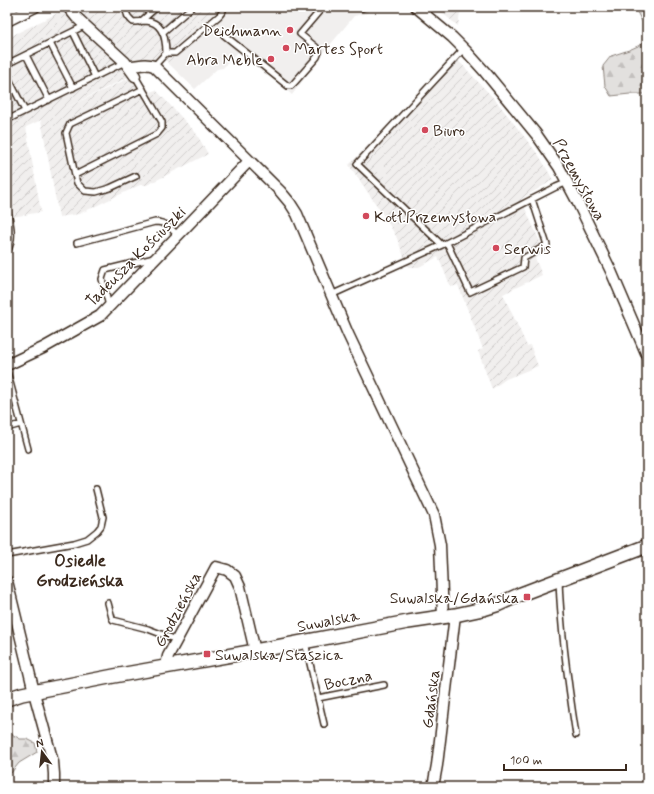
<svg xmlns="http://www.w3.org/2000/svg" width="654" height="794" font-family="Mynerve,sans-serif">
<defs>
<pattern id="industrial-furrows" width="10" height="10" patternUnits="userSpaceOnUse"><rect width="10" height="10" fill="#f1efee"/><path d="M-1 1l2-2M0 10L10 0M9 11l2-2" fill="none" stroke="#d0cdcc"/></pattern>
<pattern id="forest-firs" width="22" height="20" patternUnits="userSpaceOnUse"><rect width="22" height="20" fill="#e2e0de"/><path d="M5 1l3.5 6h-7zM16 11l3.5 6h-7z" fill="#c3c0be"/></pattern>
</defs>
<rect width="100%" height="100%" fill="#fff"/>
<filter id="ink" filterUnits="userSpaceOnUse"><feTurbulence type="fractalNoise" baseFrequency=".025" numOctaves="2"/><feDisplacementMap in="SourceGraphic" scale="8" xChannelSelector="R" yChannelSelector="G"/><feConvolveMatrix kernelMatrix="1 2 1 2 8 2 1 2 1" color-interpolation-filters="sRGB"/></filter>
<g filter="url(#ink)">
<path fill="#f1efee" d="M227,7H371L367,13L354,16L321,56L292,95L240,50L223,68L217,69L195,89L168,63L229,9Z"/>
<path fill="url(#industrial-furrows)" d="M70,7H227L229,9L168,63L165,59L59,111L138,74L150,92L156,90L196,133L208,154L147,185H140L79,214L59,217L41,120L26,127L41,212L12,217L7,186V38Z
M435,7H461L458,26Z
M454,56L497,102L540,157L553,180L521,199L545,253L535,258L542,275L503,294L527,346L530,345L538,366L506,379L492,389L478,351L483,349L458,285L451,287L438,257L419,267H408L396,236L384,216L349,165Z"/>
<path fill="url(#forest-firs)" stroke="#8e857e" d="M631,7H647V94H630L611,96L605,86L603,66L611,56L629,50L638,46L645,41L646,29L637,12Z
M7,731L20,739H27L35,743L37,752L19,763L11,773L7,774Z"/>
<g fill="none" stroke-linecap="round" stroke-linejoin="round">
<g stroke="#3b2a1e" stroke-width="8">
<path id="lane" d="M12,7L17,16
M360,7L362,8L364,7
M126,8C126,15 128,17 133,22C137,22 142,21 146,21C163,22 166,39 166,53
M140,22L157,7
M73,32L95,77
M163,32L192,7
M224,35L288,86H291L294,83L317,57L319,52L316,47L300,34L323,7
M50,43L73,88
M460,53L357,164L442,245L556,187L568,182
M26,55L49,100
M7,64L86,25
M154,66L166,53H175L219,16L223,11L222,7
M7,75L25,111
M7,120L125,62
M75,175L157,134L162,128V122L135,76
M136,176L110,188L96,192L85,191L77,183L75,175L66,133L70,124L143,89
M7,208C10,222 15,239 7,252
M77,243L155,222C166,222 171,228 178,236
M447,243L470,292L523,267L524,258L547,245L532,199
M331,295L442,245
M109,306L102,279L105,270L154,258
M7,371L28,449
M7,428L21,424
M7,555L74,543L87,539L97,531L101,526L103,517L96,489
M559,581C561,633 568,684 576,735
M108,603L112,618L113,620L148,629L177,640
M305,642L324,724
M318,698L384,685"/>
</g>
<g stroke="#3b2a1e" stroke-width="13">
<path id="street" d="M68,7L76,17L125,62L135,76
M416,7L452,37L467,52L485,72L536,134L559,167L577,201L611,271L647,355
M7,21L35,7
M128,66C139,67 142,62 154,66L280,191L290,203L297,214L348,334L434,515L440,545L443,617
M7,365L43,348L100,316L185,228L249,161
M7,581L36,700L53,762L54,774V787
M168,666L167,661L168,656L216,567L227,570L235,576L240,587L255,651
M433,787L437,765L455,615"/>
</g>
<g stroke="#3b2a1e" stroke-width="16">
<path id="secondary" d="M7,699L22,694L114,676L271,648L408,622L455,615L483,609L499,604L521,594L647,546"/>
</g>
<use href="#lane" stroke="#fff" stroke-width="5"/>
<use href="#street" stroke="#fff" stroke-width="10"/>
<use href="#secondary" stroke="#fff" stroke-width="13"/>
</g>
</g>
<g fill="#d1495b" stroke="#fff" stroke-width="1.5">
<circle cx="290" cy="30" r="4"/>
<circle cx="286" cy="48" r="4"/>
<circle cx="271" cy="59" r="4"/>
<circle cx="425" cy="130" r="4"/>
<circle cx="366" cy="216" r="4"/>
<circle cx="496" cy="248" r="4"/>
<rect x="523" y="593" width="8" height="8" rx="2"/>
<rect x="203" y="650" width="8" height="8" rx="2"/>
</g>
<g text-anchor="middle" stroke-width="3" stroke-linejoin="round" paint-order="stroke">
<g font-size="16" fill="#3b2a1e" stroke="#fff" text-anchor="start">
<text x="282" y="36" text-anchor="end">Deichmann</text>
<text x="294" y="54">Martes Sport</text>
<text x="263" y="65" text-anchor="end">Abra Meble</text>
<text x="433" y="136">Biuro</text>
<text x="374" y="222">Kotł.Przemysłowa</text>
<text x="504" y="254">Serwis</text>
<text x="519" y="603" text-anchor="end">Suwalska/Gdańska</text>
<text x="215" y="660">Suwalska/Staszica</text>
</g>
<g font-size="16" fill="#3b2a1e" stroke="#fff">
<text transform="translate(580 179) rotate(61)" y="6">Przemysłowa</text>
<text transform="translate(135 256) rotate(-45)" y="6">Tadeusza Kościuszki</text>
<text transform="translate(177 609) rotate(-62)" y="6">Grodzieńska</text>
<text transform="translate(328 620) rotate(-11)" y="6">Suwalska</text>
<text transform="translate(348 679) rotate(-12)" y="6">Boczna</text>
<text transform="translate(430 699) rotate(-83)" y="6">Gdańska</text>
</g>
<g font-size="17" font-weight="bold" fill="#3b2a1e" stroke="#fff">
<text x="80" y="566">Osiedle<tspan x="80" dy="20">Grodzieńska</tspan></text>
</g>
</g>
<rect width="654" height="794" fill="none" stroke="#fff" stroke-width="24"/>
<rect x="12" y="12" width="630" height="770" fill="none" stroke="#3b2a1e" stroke-width="1.5" filter="url(#ink)"/>
<g transform="translate(42 752) rotate(345)" stroke="#ffffff" stroke-width="3" paint-order="stroke">
<path d="M0-3L7 15L0 10L-7 15Z" fill="#3b2a1e"/>
<text y="-6" font-size="11" font-weight="bold" text-anchor="middle" fill="#3b2a1e">N</text>
</g>
<path d="M504 764v6h122v-6" fill="none" stroke="#3b2a1e" stroke-width="2"/>
<text x="510" y="764" font-size="12" fill="#3b2a1e" stroke="#ffffff" stroke-width="3" paint-order="stroke">100 m</text>
</svg>
